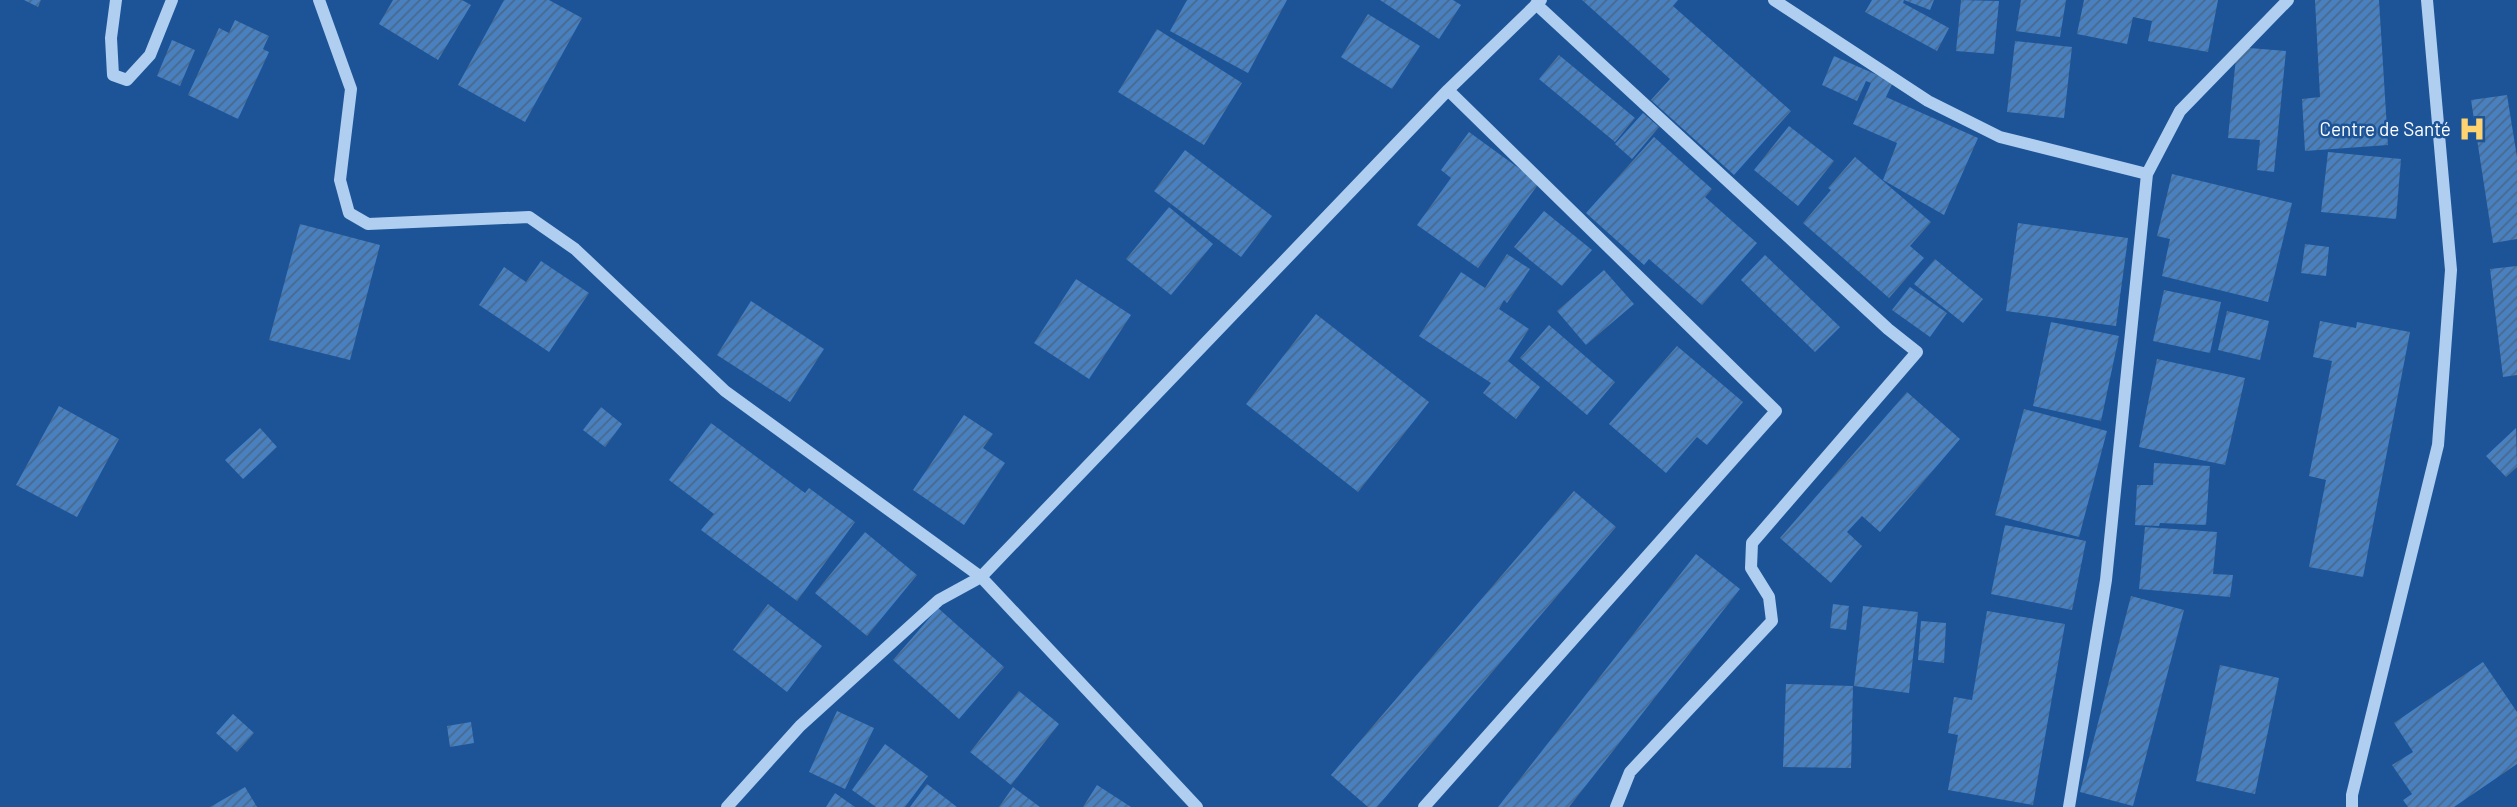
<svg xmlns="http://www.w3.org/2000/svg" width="2517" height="807" font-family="Barlow,sans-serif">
<defs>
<pattern id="building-hatch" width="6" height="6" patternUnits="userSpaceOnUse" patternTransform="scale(1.75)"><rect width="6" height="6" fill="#4980bf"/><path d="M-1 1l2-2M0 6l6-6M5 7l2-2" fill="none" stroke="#4a698b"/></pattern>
</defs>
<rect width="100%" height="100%" fill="#1c5497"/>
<path fill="url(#building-hatch)" d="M24,0H41L38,7Z
M393,0H462L471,5L438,60L379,24Z
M504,0H549L582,18L525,122L458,85Z
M1187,0H1287L1248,73L1170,31Z
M1380,0H1453L1461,5L1439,39Z
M1582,0H1678L1673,6L1791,111L1734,175L1651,100L1670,79Z
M1872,0H1934L1930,10L1904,0L1903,3L1949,28L1937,51L1865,12Z
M1961,0L1999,1L1994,54L1956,51Z
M2021,0H2066L2060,37L2016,31Z
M2084,0H2218L2208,52L2148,41L2152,21L2133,17L2127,44L2077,34Z
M2315,0H2379L2388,145L2305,151L2302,99L2320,97Z
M1368,14L1420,46L1392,89L1341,57Z
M235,20L269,36L263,49L269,52L238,119L188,95L219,28L229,33Z
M1157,29L1242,83L1204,145L1118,92Z
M172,40L195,50L180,86L157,76Z
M2015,41L2072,47L2064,118L2007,112Z
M2237,47L2286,51L2274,172L2257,170L2260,140L2228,138Z
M1559,55L1635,118L1615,142L1539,79Z
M1834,56L1893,82L1886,97L1978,138L1944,215L1883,180L1897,143L1853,124L1871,83L1866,81L1857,101L1822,85Z
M2507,95L2517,157V239L2493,243L2471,100Z
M1643,113L1659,127L1632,159L1615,144Z
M1789,126L1834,161L1798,206L1754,170Z
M1469,132L1539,183L1478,268L1417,225L1451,178L1441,170Z
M1654,137L1712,189L1705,197L1757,243L1702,305L1649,259L1644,265L1586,213Z
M1185,150L1272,216L1241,257L1154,191Z
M2328,152L2401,159L2396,219L2321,212Z
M1855,157L1931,222L1910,246L1924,258L1889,298L1803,223L1831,190L1828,188Z
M2172,174L2292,203L2268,302L2162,276L2170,239L2157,236Z
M1169,207L1213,244L1171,295L1126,259Z
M1544,211L1592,250L1562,286L1514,247Z
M2018,223L2128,238L2116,326L2006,311Z
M300,224L380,245L350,360L269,340Z
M2305,244L2329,247L2326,276L2301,273Z
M1507,254L1530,269L1507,303L1504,300L1499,309L1529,329L1508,361L1540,387L1516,419L1483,393L1491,383L1419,336L1461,272L1485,288Z
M1765,255L1840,327L1815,352L1741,280Z
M1935,259L1983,299L1963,323L1914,284Z
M541,261L589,293L549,352L479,305L504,267L526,282Z
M2517,266V375L2503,377L2490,269Z
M1604,270L1634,304L1586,345L1557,311Z
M1076,279L1131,315L1089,379L1034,343Z
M1910,287L1947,313L1930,337L1892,310Z
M2164,290L2221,302L2210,353L2153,341Z
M751,301L824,349L790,402L717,355Z
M2227,311L2269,321L2260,360L2218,350Z
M1316,314L1429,402L1358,492L1246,404Z
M2320,321L2356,328L2357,322L2410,332L2363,577L2309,567L2326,480L2309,476L2332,361L2313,357Z
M2051,322L2119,336L2101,421L2033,406Z
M1549,325L1615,382L1587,415L1520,358Z
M1677,346L1743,402L1707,445L1697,437L1666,473L1609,424Z
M2157,359L2245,378L2225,465L2139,447Z
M1907,392L1960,439L1880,532L1862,516L1847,532L1862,546L1831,583L1780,538Z
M59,406L119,439L77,517L16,485Z
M601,407L622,424L605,447L583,430Z
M2024,409L2107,431L2079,537L1995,515Z
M964,415L993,434L983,448L1005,463L964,525L913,490Z
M711,423L805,493L809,488L855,522L797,601L701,530L714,514L669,480Z
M260,428L277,447L243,479L225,460Z
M2516,428L2517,467L2506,477L2486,456Z
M2154,463L2210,466L2206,525L2160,523L2159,526L2135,525L2137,485H2153Z
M1574,491L1616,527L1377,807H1368L1331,775Z
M2005,525L2086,541L2072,610L1991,594Z
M2145,527L2217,532L2213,574L2233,575L2230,597L2139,589Z
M865,532L917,575L867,636L815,593Z
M1696,554L1740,589L1569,807H1498Z
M2131,596L2184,610L2133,806L2080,792Z
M768,604L822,646L787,692L733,650Z
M1833,604L1849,606L1846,630L1830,628Z
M1863,606L1918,612L1909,693L1854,686Z
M938,608L1004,667L959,719L893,660Z
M1987,611L2065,624L2033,805L1948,790L1958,735L1948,733L1954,697L1972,700Z
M1921,621L1946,623L1944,663L1918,660Z
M2483,662L2517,712V764L2454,807H2408L2403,800L2412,794L2392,765L2413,752L2394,723Z
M2220,665L2279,678L2255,794L2196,781Z
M1786,684L1853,686L1851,768L1783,767Z
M1019,691L1059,724L1011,785L970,752Z
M837,711L874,728L845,789L809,772Z
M233,714L254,733L237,752L216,733Z
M471,722L474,743L450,747L447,726Z
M885,744L928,776L905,807H876L852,790Z
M927,784L957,807H910Z
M1097,785L1131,807H1083Z
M245,787L257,807H210Z
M1013,787L1040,807H999Z
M835,793L855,807H826Z"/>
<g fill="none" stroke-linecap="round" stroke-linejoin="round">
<path stroke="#b0cef0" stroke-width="12" d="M116,0L111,38L113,75L127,80L150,55L172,0
M319,0L351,89L340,180L349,213L368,224L529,217L575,249L725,391L981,577L939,600L800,726L727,807
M1774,0L1928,101L2000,137L2147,174
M1536,4L1888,329L1917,352L1752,543L1751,568L1769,597L1772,621L1630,772L1616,807
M1197,807L981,577L1448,90L1541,0
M1424,807L1776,411L1448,90
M2069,807L2106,580L2147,174L2180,111L2288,0
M2352,807V795L2438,445L2451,270L2427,0"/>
</g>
<defs>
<g id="hospital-bare" transform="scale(2.1)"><path d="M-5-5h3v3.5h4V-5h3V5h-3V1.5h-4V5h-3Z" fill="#ffd36f" stroke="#1c5497" stroke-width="2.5" paint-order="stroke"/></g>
</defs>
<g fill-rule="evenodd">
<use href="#hospital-bare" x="2472" y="129"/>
</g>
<g text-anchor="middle" stroke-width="5" stroke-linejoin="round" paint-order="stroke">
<g font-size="19" fill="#fff" stroke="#1c5497" text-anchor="end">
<text x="2451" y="136">Centre de Santé</text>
</g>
</g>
</svg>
